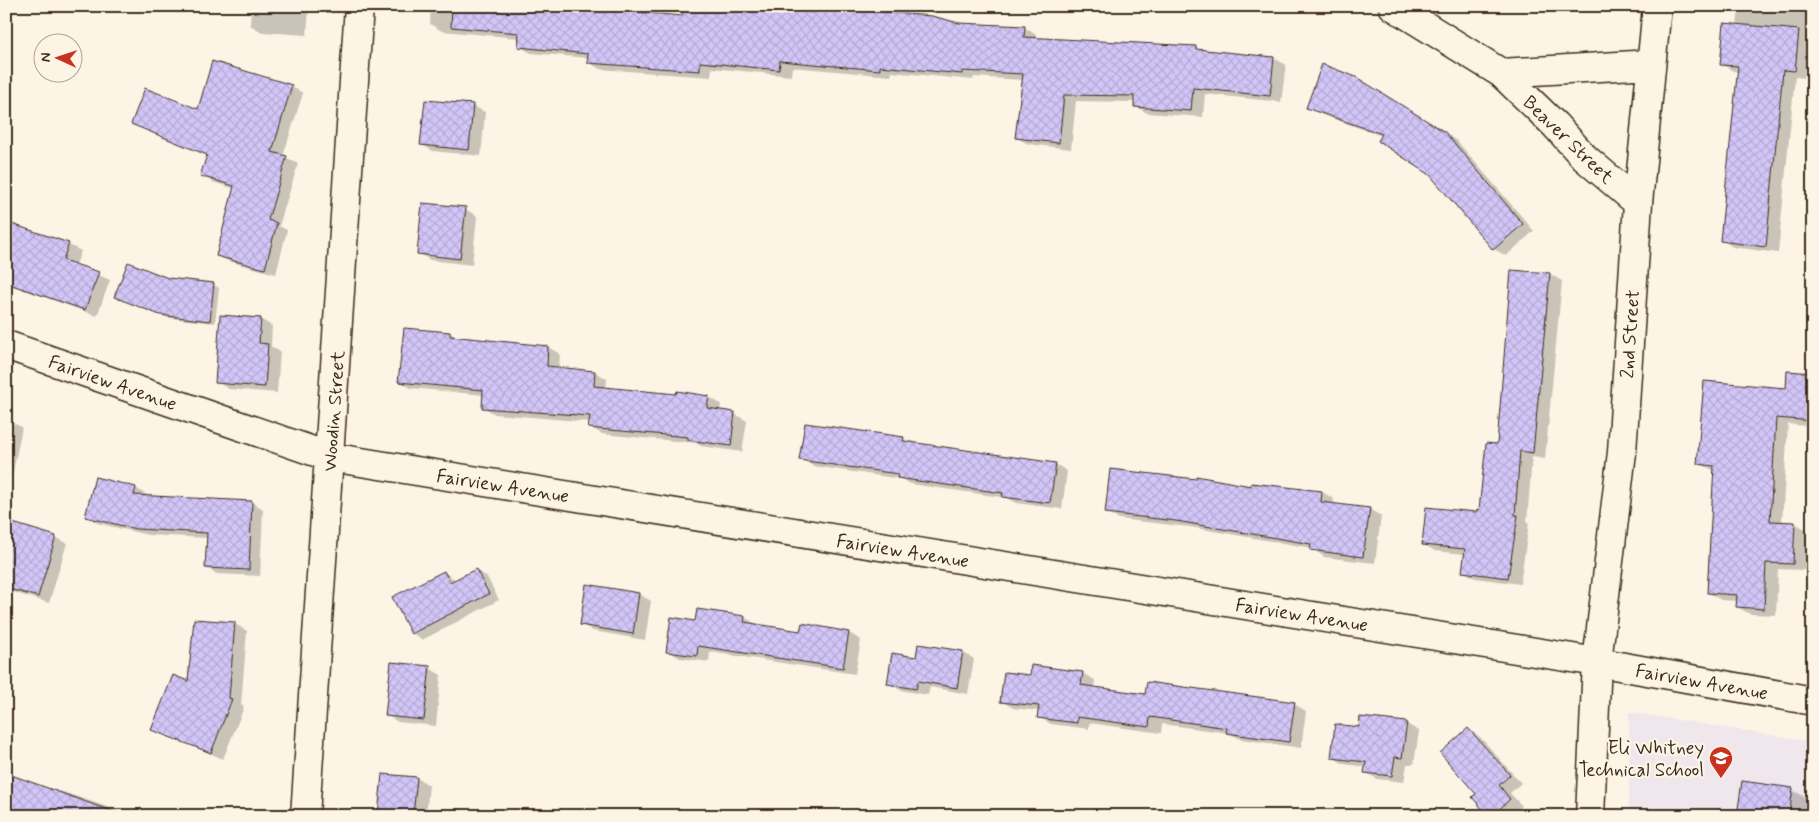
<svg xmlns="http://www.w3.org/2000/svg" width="1819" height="822" font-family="Mynerve,sans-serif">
<defs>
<pattern id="building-cross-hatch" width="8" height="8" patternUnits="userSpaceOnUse" patternTransform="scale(1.25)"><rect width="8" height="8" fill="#d2c6f8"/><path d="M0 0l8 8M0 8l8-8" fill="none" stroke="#b5aad4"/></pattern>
</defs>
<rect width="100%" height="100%" fill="#fcf5e5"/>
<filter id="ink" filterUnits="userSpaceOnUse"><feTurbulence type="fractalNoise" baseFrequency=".02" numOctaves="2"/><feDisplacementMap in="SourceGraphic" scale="10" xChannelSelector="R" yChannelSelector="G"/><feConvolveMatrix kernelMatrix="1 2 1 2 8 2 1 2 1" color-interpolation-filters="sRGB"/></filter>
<g filter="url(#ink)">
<path fill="#efe7eb" d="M1629,712L1813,742V816H1629Z"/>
<path fill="#0003" d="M251,6H309L307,35L262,32L250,25Z
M431,6H574L683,18L1024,27L1036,34V39L1196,48L1201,51L1274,58L1286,65L1281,102L1205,94L1203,117L1147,113L1135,106V102L1076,101L1071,149L1028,144L1016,137L1023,80L974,77L973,80L892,72L891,76L792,67L791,76L712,68L711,77L600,69L588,62V58L531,53L519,46L520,38L442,31L430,24Z
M1739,6H1813L1807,78L1795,77L1778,253L1733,247L1721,240L1739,72L1733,71L1721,64L1737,26Z
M213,63L292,87L303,93L283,156L298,164L279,226L287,230L276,274L228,261L217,255L235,189L213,182L202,176L208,156L132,123L199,111Z
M1369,85L1457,141L1534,231L1506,256L1494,249L1431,174L1382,136L1320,114L1308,107Z
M426,101L473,106L485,112L481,156L433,151L421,144Z
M6,102L14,106L6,124Z
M465,209L477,216L472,265L430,260L418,253Z
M9,224L69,245L81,251L76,265L110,280L97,316L6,283Z
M1512,272L1550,274L1562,281L1545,459L1532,457L1527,522L1529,523L1520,584L1475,578L1463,571L1465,554L1435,551L1423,544L1480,511L1498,446Z
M168,279L214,285L219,288L215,323L168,318L122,300Z
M260,319L272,326L271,346L280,352L277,393L229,389L217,382Z
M450,333L459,338L548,347L560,354L559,369L595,372L607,379L606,389L709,397L721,404L720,411L735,414L747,421L742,452L701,446L696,443L602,434L590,427V422L495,414L483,407L484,395L411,388L399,381Z
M1813,374V427L1788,424L1782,523H1795L1807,530L1805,570L1778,569L1776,615L1750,614L1737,607L1738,601L1721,600L1709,593L1715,471L1698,463L1787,389Z
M6,420L22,427L6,507Z
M904,439L911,443L1055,464L1067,471L1062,509L1016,503L1008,498L911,484L901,479L813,466L801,459Z
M96,479L136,488L147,495L146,497L252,502L263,509L260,576L217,574L206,568L208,538L148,535L97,523L87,516Z
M1252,487L1322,492L1334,499L1333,505L1369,509L1381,516L1375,563L1324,557L1312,548L1190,527L1119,519L1107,512Z
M6,523L55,537L67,543L49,603L6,590Z
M476,570L487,577L499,600L422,640L412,633L444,572L456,580Z
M639,594L651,601L645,640L593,631L581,624Z
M744,617L756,624L801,633H849L861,640L855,674L710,652L709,662L680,658L668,651L696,623Z
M235,624L247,631L241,705L244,707L223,759L153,729Z
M962,652L974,659L968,694L930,687L928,695L900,690L888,683L917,659Z
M429,668L441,675L436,726L398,722L386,715Z
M1082,673L1095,680L1094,688L1146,695L1294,704L1306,711L1301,748L1240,739L1229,733L1162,724L1161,733L1089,723V729L1051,724L1039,717V711L1013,708L1001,701L1031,676Z
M1361,718L1407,724L1419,731L1414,764H1407L1404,782L1377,779L1365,772L1366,767L1344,764L1332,757L1360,728Z
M1468,730L1480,737L1521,783L1510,793L1522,806L1511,816H1489L1478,794Z
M6,757L12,761L7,775L59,794L60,791L134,816H6Z
M383,775L417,778L429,785L426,816H379Z
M1792,790L1813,801L1812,816H1739Z"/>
<path fill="url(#building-cross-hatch)" stroke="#3b2a1e" d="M452,6H574L682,16L683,6H743L814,13L815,6L932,16L959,23L1025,26L1024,37L1196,46V49L1274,57L1270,96L1193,88L1191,111L1134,107V96L1064,95L1059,143L1015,138L1023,74L962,71V74L880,66V70L780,61L779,70L700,62V71L587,63L588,54L518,47L519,33L451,27Z
M1724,23L1799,30L1795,71L1783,70L1766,247L1720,241L1738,66L1720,65Z
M212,61L292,85L272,152L287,156L268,220L277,223L265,269L216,256L234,186L200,176L207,155L131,124L145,88L198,109Z
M1322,64L1356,77L1445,132L1523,224L1493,250L1430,175L1378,141L1382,134L1306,108Z
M425,100L473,104L469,150L420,145Z
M422,203L466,207L460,259L417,254Z
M6,222L69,243L63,260L99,272L85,310L6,283Z
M128,262L168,278L214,283L210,321L160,315L114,297Z
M1511,270L1550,273L1533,453L1520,451L1515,515H1518L1508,578L1462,572L1465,549L1422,545L1426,507L1476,512L1477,509L1479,510L1486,443L1497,444Z
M220,315L261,318L259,343L268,344L265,387L215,383Z
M404,328L450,332V336L548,346L547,366L595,371L594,386L676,394L677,391L709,396L707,408L735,412L731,446L688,440V437L588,428L590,416L482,408L483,390L398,382Z
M1787,371L1813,373V421L1776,418L1770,521L1795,522L1793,564L1766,563L1764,609L1736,607L1737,595L1707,593L1714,466L1697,464L1704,381L1786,388Z
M805,423L904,437L903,441L1056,463L1050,503L1002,497L1003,493L897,478L898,474L799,460Z
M1110,469L1196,479V476L1251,486V483L1322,491L1321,502L1370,508L1363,557L1310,550L1311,544L1176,521L1105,513Z
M95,477L136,487L134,495L252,501L249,570L205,568L207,533L136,529L85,517Z
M6,521L56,536L38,597L6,588Z
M476,569L489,594L411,634L392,597L444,571L450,582Z
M586,584L639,593L633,634L580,625Z
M697,609L745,616L744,622L800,631L802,623L849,632L843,668L698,646L697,656L666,652L671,617L695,621Z
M194,619L235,622L229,698L232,699L211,753L151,730L173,675L188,681Z
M918,644L963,651L957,688L918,681L916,689L887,684L892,653L916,657Z
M391,662L430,666L424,720L385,716Z
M1031,665L1083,672L1081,685L1145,694L1147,682L1295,702L1289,742L1226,733L1227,728L1150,717L1149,727L1077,717V723L1037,718L1039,706L1000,702L1004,672L1030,675Z
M1360,717L1407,722L1402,758L1395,757L1392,776L1364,773L1366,762L1331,758L1335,724L1359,727Z
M1468,728L1510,775L1499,785L1510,799L1492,816H1488L1472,797L1476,794L1440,753Z
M6,773L114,812L113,816H6Z
M382,774L417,777L413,816H378Z
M1742,781L1793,788L1789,816H1737Z"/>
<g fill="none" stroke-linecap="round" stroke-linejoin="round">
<g stroke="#3b2a1e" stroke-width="31">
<path id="street" d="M1393,6L1501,73L1555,125L1585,158L1638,203
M1501,73L1651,64
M6,345L330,457
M1590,816L1597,662L1622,452L1638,203L1657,6"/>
</g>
<g stroke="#3b2a1e" stroke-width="31">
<path id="secondary" d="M330,457L1597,662L1813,701
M305,816L359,6"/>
</g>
<use href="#street" stroke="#fcf5e5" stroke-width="28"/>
<use href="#secondary" stroke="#fcf5e5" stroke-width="28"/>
</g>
</g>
<defs>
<g id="school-pin" transform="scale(1.25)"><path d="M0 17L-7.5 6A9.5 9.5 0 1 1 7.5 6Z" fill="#c8321e" stroke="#fcf5e5"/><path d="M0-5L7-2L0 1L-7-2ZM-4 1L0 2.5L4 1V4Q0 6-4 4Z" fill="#fff"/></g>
</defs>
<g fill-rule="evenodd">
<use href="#school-pin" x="1721" y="758"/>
</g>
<g text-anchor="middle" stroke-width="4.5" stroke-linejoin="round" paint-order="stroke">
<g font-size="19" fill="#3b2a1e" stroke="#fcf5e5">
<text transform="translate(1569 139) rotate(44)" y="7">Beaver Street</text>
<text transform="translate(1629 334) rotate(-86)" y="7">2nd Street</text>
<text transform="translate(113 382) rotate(19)" y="7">Fairview Avenue</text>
<text transform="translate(333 411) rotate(-86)" y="7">Woodin Street</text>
<text transform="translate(503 485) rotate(9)" y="7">Fairview Avenue</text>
<text transform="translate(903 550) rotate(9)" y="7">Fairview Avenue</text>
<text transform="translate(1302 614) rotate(9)" y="7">Fairview Avenue</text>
<text transform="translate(1702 681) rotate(10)" y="7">Fairview Avenue</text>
</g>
<g font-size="19" fill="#3b2a1e" stroke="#fcf5e5" text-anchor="end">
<text x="1704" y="754">Eli Whitney<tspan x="1704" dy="22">Technical School</tspan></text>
</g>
</g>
<rect width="1819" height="822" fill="none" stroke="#fcf5e5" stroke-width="25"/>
<rect x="12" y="12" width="1794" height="797" fill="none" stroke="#3b2a1e" stroke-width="2" filter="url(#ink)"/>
<g transform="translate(58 58) rotate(273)"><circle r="24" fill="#fcf5e5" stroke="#afa495"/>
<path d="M0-4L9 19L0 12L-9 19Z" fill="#c8321e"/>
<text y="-8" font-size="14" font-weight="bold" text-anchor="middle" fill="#3b2a1e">N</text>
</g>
</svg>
